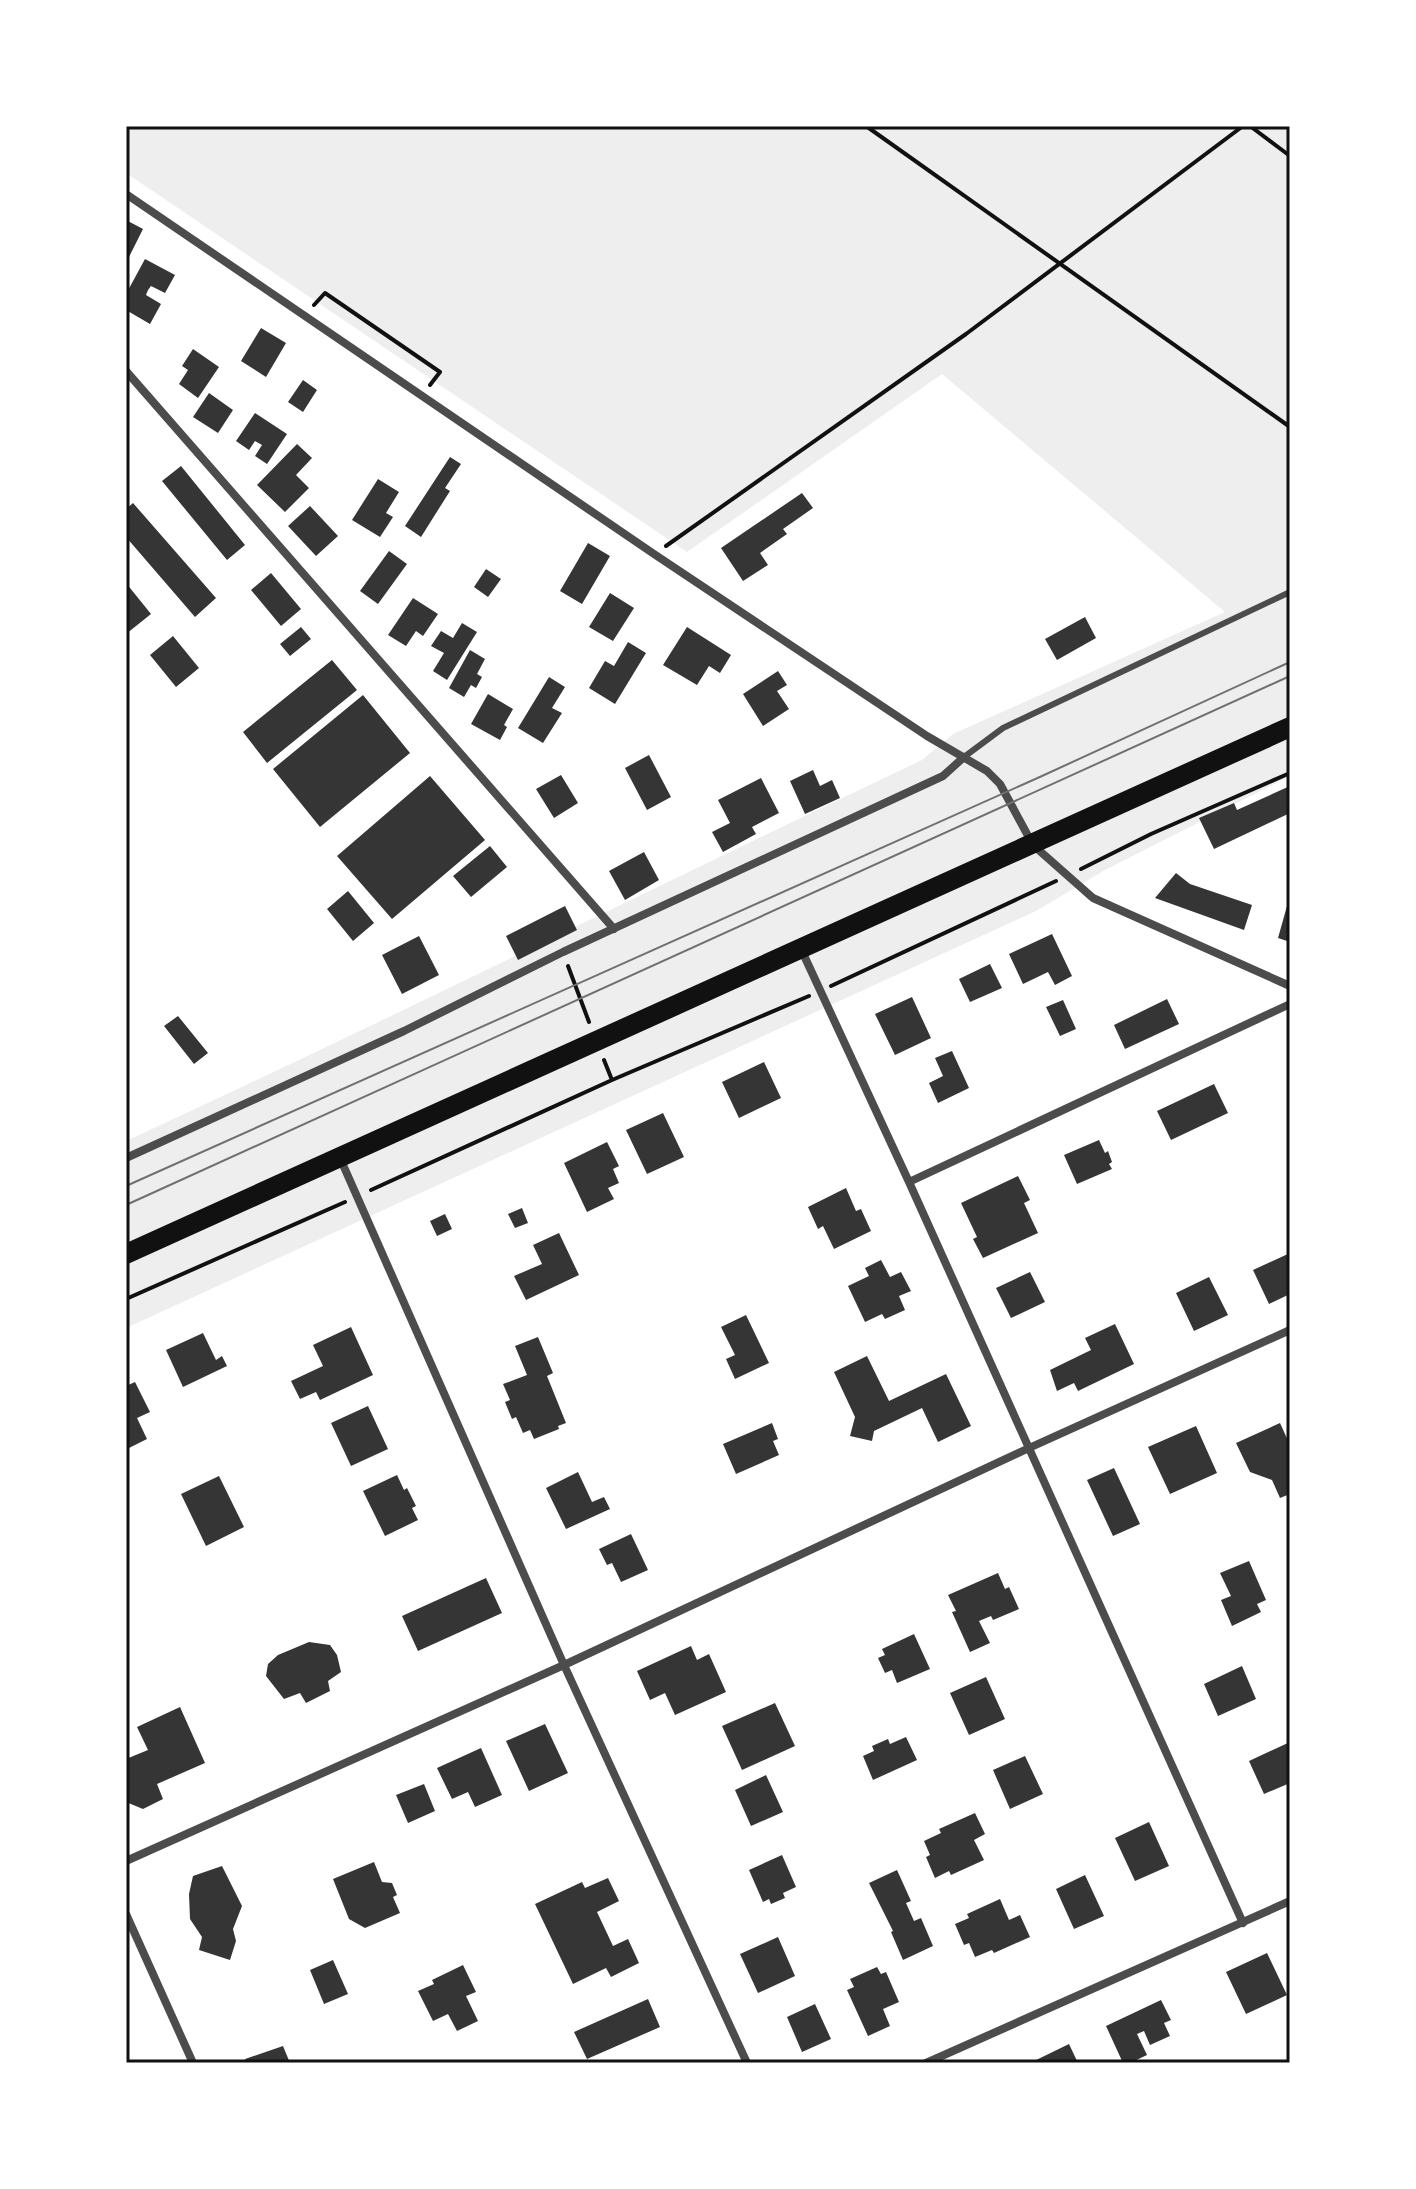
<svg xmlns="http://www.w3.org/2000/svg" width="1416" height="2189" font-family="'IBM Plex Serif',serif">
<rect width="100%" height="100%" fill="#fff"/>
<path fill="#eee" d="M126,126H1290V776L1105,870L1036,911L126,1328V1141C393,1018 656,886 922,760L953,734L1225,612L942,374L687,552L126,173Z"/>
<path fill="#353535" d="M126,220L143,229L126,263Z
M145,259L175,275L165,293L151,286L148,290L146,295L161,304L150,324L126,310V294Z
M261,328L286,343L266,377L241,361Z
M193,349L219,367L198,398L179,384L188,370L182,366Z
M303,380L317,390L303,412L288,402Z
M209,393L233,410L218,433L193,417Z
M255,413L287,434L267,464L255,456L262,445L255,441L249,450L236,441Z
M297,444L312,458L296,475L309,488L285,512L257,485Z
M450,457L461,464L445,488L450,491L421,537L405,526Z
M181,466L245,545L227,560L162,481Z
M378,479L399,492L386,513L393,517L380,537L352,520Z
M802,493L813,508L783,529L787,534L760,553L768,565L743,581L721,548Z
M133,503L216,598L195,617L126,537V509Z
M310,506L338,536L316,556L288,526Z
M588,543L610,556L582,604L560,591Z
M389,551L407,564L378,604L360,591Z
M486,569L501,579L488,597L474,587Z
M271,573L301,609L281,626L251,590Z
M126,583L151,614L126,634Z
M610,593L634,608L613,641L589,627Z
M413,598L438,614L423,636L416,631L406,646L388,635Z
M1085,617L1096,638L1057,660L1045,639Z
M462,623L477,632L447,680L433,671L444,653L431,646L441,631L453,638Z
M301,627L311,639L290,656L280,644Z
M687,627L731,655L720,673L709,666L697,685L663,665Z
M173,636L199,668L176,687L150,655Z
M628,642L646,653L615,704L589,688L605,661L614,666Z
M470,650L485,659L477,674L482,677L476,688L471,685L464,697L449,688Z
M332,660L357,690L267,763L243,732Z
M778,671L787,685L777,691L789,709L763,726L743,694Z
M549,677L565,687L552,708L562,713L543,743L518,728Z
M488,694L513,709L504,725L507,727L500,740L471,724Z
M363,695L410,753L320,827L273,769Z
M649,755L671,797L647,810L625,768Z
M813,770L820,786L832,780L840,798L805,814L790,781Z
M561,775L578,803L554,818L536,789Z
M430,776L485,840L392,919L337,856Z
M761,778L779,813L752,827L756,834L723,852L712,832L730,823L718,800Z
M1290,786V813L1214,849L1199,818L1234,803L1237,810Z
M490,846L507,867L471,897L453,876Z
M644,852L659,880L625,900L609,871Z
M1176,873L1190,884L1252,905L1244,930L1155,898Z
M348,891L374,923L353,941L327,909Z
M565,906L577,930L518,960L506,936Z
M1287,906H1290V942L1278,938Z
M1052,934L1072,976L1055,985L1048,972L1023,984L1009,954Z
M419,936L439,975L402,994L382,955Z
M990,964L1002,988L970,1002L959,979Z
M912,997L931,1038L895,1055L875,1014Z
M1167,999L1179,1024L1125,1049L1114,1025Z
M1063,1000L1076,1029L1060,1036L1046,1007Z
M178,1016L208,1053L194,1064L164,1026Z
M952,1051L969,1088L938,1103L929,1083L943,1076L935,1058Z
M764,1062L781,1098L739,1118L722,1082Z
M1214,1084L1228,1113L1171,1140L1157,1111Z
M663,1113L684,1157L647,1174L626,1130Z
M1099,1140L1105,1153L1108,1151L1112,1162L1109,1164L1112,1169L1077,1184L1064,1155Z
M607,1142L619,1166L613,1169L619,1183L608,1188L614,1199L587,1212L564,1163Z
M1018,1176L1030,1200L1024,1203L1038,1233L983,1258L973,1239L977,1237L961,1203Z
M846,1188L856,1211L861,1209L871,1231L834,1249L823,1226L818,1229L808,1207Z
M522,1208L528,1223L515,1228L508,1214Z
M445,1214L452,1229L437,1236L430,1221Z
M559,1233L579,1275L526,1300L514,1276L542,1264L533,1245Z
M1290,1253V1294L1269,1304L1253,1270Z
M881,1260L890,1277L901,1272L911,1291L899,1296L905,1310L885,1319L882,1314L865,1322L848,1286L869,1276L865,1268Z
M1030,1272L1045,1302L1011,1318L996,1288Z
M1209,1277L1228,1315L1194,1331L1176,1293Z
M746,1315L769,1363L735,1379L726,1359L735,1355L721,1327Z
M1115,1324L1134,1364L1078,1391L1074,1383L1057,1391L1050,1370L1091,1350L1085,1338Z
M351,1327L373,1375L320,1400L316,1392L300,1399L291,1381L323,1366L313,1345Z
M203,1333L216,1360L222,1356L227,1366L183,1387L166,1350Z
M538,1337L553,1373L547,1376L566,1423L558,1426L559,1429L534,1439L530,1430L523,1433L516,1417L512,1419L505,1402L510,1400L503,1384L527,1375L515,1346Z
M867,1356L889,1401L946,1374L971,1426L938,1442L922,1408L874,1431L872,1441L850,1436L855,1417L834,1372Z
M135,1382L150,1412L137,1418L147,1439L129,1448L126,1441V1386Z
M368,1406L388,1449L351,1466L331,1423Z
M772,1423L778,1439L773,1441L779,1455L736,1474L723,1444Z
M1280,1423L1290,1445V1494L1280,1498L1272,1480L1250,1472L1236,1443Z
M1196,1426L1217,1473L1170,1494L1148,1447Z
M1114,1468L1140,1524L1113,1536L1087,1480Z
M578,1472L592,1502L604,1497L610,1509L566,1529L546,1488Z
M397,1475L404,1490L407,1488L416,1506L412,1508L418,1520L385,1536L363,1491Z
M219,1476L244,1527L206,1546L181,1494Z
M631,1534L648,1570L621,1582L612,1563L607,1565L599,1549Z
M1249,1561L1266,1600L1257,1604L1261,1612L1232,1626L1221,1600L1231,1596L1220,1573Z
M998,1573L1005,1589L1009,1587L1019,1609L993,1620L991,1616L979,1621L990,1643L970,1652L952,1612L956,1611L948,1595Z
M486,1578L502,1613L418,1651L402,1616Z
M914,1634L930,1669L897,1683L892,1670L885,1673L878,1658L885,1655L882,1649Z
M309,1642L330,1645L337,1655L341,1672L328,1681L330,1691L306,1703L300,1693L284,1699L266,1676L268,1664L278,1655Z
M691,1646L697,1660L709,1654L726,1692L675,1715L665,1693L650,1700L637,1671Z
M1242,1666L1256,1699L1218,1716L1204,1684Z
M986,1677L1005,1719L969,1735L950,1693Z
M775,1703L795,1746L742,1770L722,1726Z
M180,1707L205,1763L157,1784L163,1799L143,1809L126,1802V1759L148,1750L137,1727Z
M545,1724L568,1773L529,1791L506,1741Z
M906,1737L917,1760L873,1780L863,1756L874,1751L872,1746L888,1739L890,1744Z
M1290,1742V1783L1264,1794L1249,1761Z
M481,1748L502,1795L475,1807L468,1792L452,1799L437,1768Z
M1025,1756L1043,1794L1010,1809L993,1770Z
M766,1775L783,1812L751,1826L735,1790Z
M424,1784L435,1811L408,1823L396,1795Z
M975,1813L985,1834L974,1840L984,1860L951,1875L949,1871L935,1878L926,1857L930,1855L924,1841L941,1833L939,1829Z
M1149,1822L1169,1866L1135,1881L1115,1838Z
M782,1855L796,1887L783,1893L785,1898L771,1904L769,1899L763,1902L749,1870Z
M374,1862L382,1882L392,1883L397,1895L393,1897L400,1913L365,1928L349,1919L333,1879Z
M222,1866L242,1906L233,1929L236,1941L230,1960L199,1950L202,1937L190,1919L189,1894L193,1876Z
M897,1870L911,1901L906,1903L914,1921L921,1918L933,1946L903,1960L891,1932L893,1931L869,1883Z
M1085,1875L1104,1916L1074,1929L1056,1889Z
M608,1878L619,1901L597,1912L613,1946L628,1939L639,1963L611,1977L606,1968L573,1984L535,1904L582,1882L585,1888Z
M1000,1899L1009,1920L1020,1915L1030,1937L994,1953L992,1950L975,1957L969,1943L964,1945L955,1924L969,1918L967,1914Z
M778,1937L795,1976L758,1993L740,1954Z
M1267,1953L1287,1995L1246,2014L1226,1972Z
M333,1960L348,1994L324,2004L310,1970Z
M463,1965L476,1992L466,1996L478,2021L457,2031L448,2014L433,2021L418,1991L434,1984L432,1980Z
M877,1967L881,1974L886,1972L899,2002L883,2009L890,2026L868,2036L847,1990L854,1987L850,1979Z
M648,1999L660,2027L587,2059L574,2032Z
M1161,2000L1171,2020L1164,2023L1170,2036L1150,2045L1144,2031L1137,2034L1147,2055L1130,2063H1123L1106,2026Z
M815,2004L831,2039L802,2052L787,2017Z
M1069,2044L1078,2063H1030Z
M283,2046L290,2063H247L245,2059Z"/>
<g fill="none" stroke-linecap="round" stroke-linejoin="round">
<path stroke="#111" stroke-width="4" d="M866,126L1290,427
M1250,126L1290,156
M314,305L325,293L440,372L430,385
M666,546L966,334L1243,126
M1081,869L1151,834L1290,773
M568,966L589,1022
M831,986L1056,881
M604,1060L612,1080
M371,1190L612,1080L809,996
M126,1299L345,1202"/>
<path stroke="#4c4c4c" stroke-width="6" d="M964,757L1003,728L1290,592"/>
<path stroke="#4c4c4c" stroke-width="8" d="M126,194L654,554L927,736L987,771L1000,784L1033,845L1093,898L1290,986
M126,371L614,929
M801,949L909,1182L1243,1923
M126,1158L404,1031L563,952L943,776L964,757
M340,1158L564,1665L747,2063
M909,1182L1290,1004
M126,1861L564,1665L1029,1448L1290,1330
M126,1914L193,2063
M926,2063L1290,1901"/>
<path stroke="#111" stroke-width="20" d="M126,1254L1290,727"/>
<path stroke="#707070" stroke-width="2" d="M126,1186L1042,776L1290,662
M126,1205L1290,676"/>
</g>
<rect width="1416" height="2189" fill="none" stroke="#ffffff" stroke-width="256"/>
<rect x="128" y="128" width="1160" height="1933" fill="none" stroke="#111" stroke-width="3"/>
</svg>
